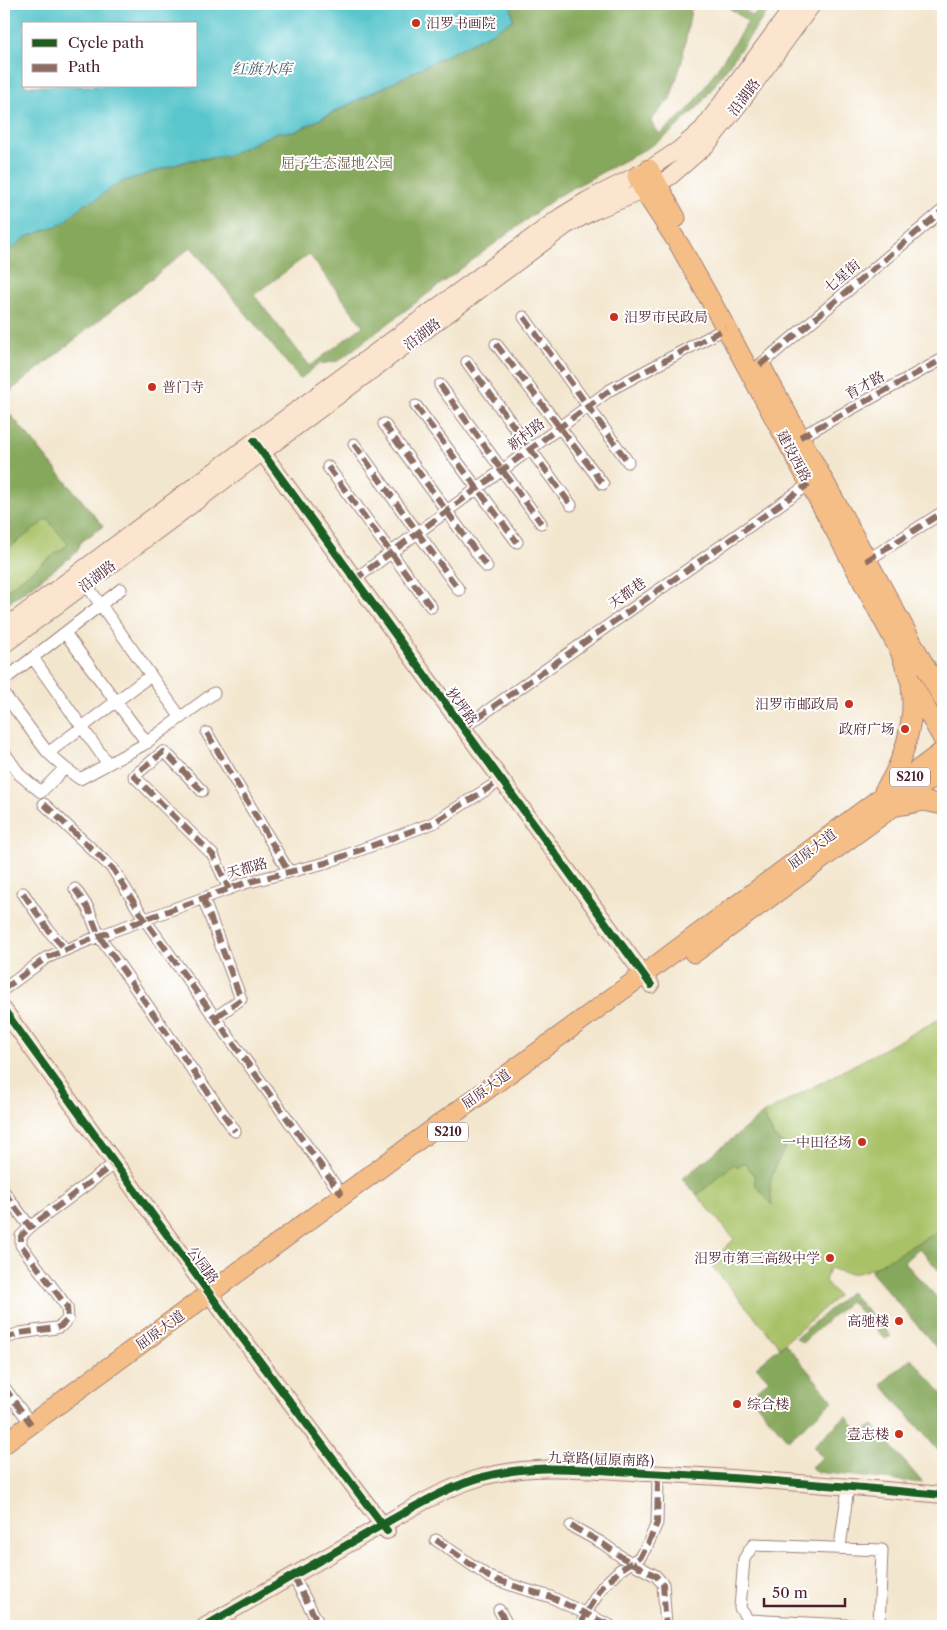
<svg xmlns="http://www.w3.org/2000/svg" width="947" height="1630" font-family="'Libre Caslon Text','Noto Serif SC',serif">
<rect width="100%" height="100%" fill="#fff"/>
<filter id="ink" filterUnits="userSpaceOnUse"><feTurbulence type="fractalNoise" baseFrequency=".02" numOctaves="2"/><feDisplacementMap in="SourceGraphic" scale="10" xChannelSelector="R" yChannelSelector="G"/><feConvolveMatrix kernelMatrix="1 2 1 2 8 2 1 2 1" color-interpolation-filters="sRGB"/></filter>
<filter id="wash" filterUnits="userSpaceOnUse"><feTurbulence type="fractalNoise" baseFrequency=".0096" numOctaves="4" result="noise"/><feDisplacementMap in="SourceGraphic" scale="20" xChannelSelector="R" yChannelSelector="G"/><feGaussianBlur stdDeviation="1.12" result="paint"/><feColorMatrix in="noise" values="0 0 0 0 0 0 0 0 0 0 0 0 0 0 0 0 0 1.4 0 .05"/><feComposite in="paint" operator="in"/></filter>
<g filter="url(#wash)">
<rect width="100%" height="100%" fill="#f3e6ce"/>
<path fill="#a9c268" stroke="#7a704a" d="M4,407L103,526L81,542L76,553L4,606Z
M943,1017V1228C922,1240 878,1270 856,1273C847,1274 837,1271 829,1268L825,1281L838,1296L780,1347L711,1265L722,1251L734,1239L697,1195L735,1163L744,1162L754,1175L755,1184L770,1183L776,1164L786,1146L774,1137L763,1114Z"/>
<path fill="#86a85c" stroke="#686444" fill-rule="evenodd" d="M513,4H692L682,61L670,99L651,120L652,124L660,134L689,109L695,102L748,22L724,4H736L753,16L762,4H773L700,105L670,133L651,146L558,196L338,361L319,364L300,379L191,247L4,396V260L12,248L26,237L64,223L83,204L95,200L118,183L190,160L208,159L238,151L277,132H295L489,34L513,19L511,6ZM309,254L363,326L310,366L254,295Z
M4,407L103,526L81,542L76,553L4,606V592L68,544L47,519L4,552Z
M763,1114L774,1137L786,1146L776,1164L770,1183L772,1205L755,1184L754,1175L744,1162L738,1167L734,1164L697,1195L682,1179Z
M943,1228V1275L919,1248L904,1262L943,1304V1355L871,1272L872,1269Z
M850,1292L891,1336L885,1339L850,1301L802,1343L796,1338Z
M785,1343L833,1401L788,1440L757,1404L753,1397L759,1388L769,1380L756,1367Z
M911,1358L943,1395V1456L881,1384Z
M846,1416L861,1434L873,1425L923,1483L816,1472L811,1467L822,1458L813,1446Z"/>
<path fill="#58c6cc" stroke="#51727c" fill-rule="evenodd" d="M4,4H512L511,7L513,20L489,34L294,132H277L226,156L190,160L118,183L95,200L83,204L64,223L26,237L12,248L4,260ZM24,24H196V86H24Z"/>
</g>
<g filter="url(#ink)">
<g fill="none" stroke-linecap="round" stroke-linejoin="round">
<g stroke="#9e827c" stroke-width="13">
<path id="street" d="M524,317L628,462
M496,344L603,484
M467,362L571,505
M760,365L943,210
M440,385L541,523
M416,406L517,542
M384,424L487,567
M800,437L943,359
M354,444L459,590
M328,467L431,607
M866,561L943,512
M354,580L610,390L726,328
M86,584L181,718
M65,633L147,743
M33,658L108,764
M4,680L121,589
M4,694L48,753L65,768
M463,728L809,484
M207,733L289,872
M4,752L20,775L41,792L65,768L80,779L143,745L214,693
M48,753L151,675
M202,791L170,757L163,752L134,776L213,855L229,889
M44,804L113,869L145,920L342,1195
M75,889L88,908L99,936L235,1131
M23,893L49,931L66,950
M203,898L241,999L215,1018
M4,989L46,958L99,936L245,883L325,863L433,823L500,781
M4,1192L30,1227L114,1164
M4,1339L20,1333L56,1328L61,1326L68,1319L67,1307L21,1245V1236L30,1227
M4,1387L31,1424
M571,1526L602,1543L623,1558L656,1576L663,1584L666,1626
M436,1540L489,1577L520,1588L551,1597L611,1626
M840,1547L847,1495
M293,1576L320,1626
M499,1610L508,1626
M581,1626L585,1614L603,1586L620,1570L640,1557L648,1544L657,1523L658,1481
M868,1626L748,1620L740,1608L744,1559L753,1545L882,1550L879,1626"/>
</g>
<g stroke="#9e827c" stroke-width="18">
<path id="secondary" d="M257,445L651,985
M4,628L254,441L561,216L587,200L649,169L678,150L702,129L795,4
M4,645L566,226L594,211L644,191L670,177L708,144L742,101L813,4
M4,1010L228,1319L387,1531
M205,1626C259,1595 313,1564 368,1533C402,1514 438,1491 476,1479C530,1462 591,1470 647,1473C746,1478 845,1486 943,1495"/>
</g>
<g stroke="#9e827c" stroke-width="21">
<path id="primary" d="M649,169L676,218
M637,176L644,191L680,246L726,328L900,651L910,680L943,739
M762,368L943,699
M884,791C903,764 916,721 911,687
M898,806L924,801L943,805
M694,953L943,770
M4,1444L643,975L943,751"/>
</g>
<use href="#street" stroke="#fff" stroke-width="11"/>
<use href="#secondary" stroke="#fbe5cf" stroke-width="16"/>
<use href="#primary" stroke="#f6be87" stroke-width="19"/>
<path stroke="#8d6e63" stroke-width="6" stroke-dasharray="12 6" stroke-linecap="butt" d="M524,317L628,462
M496,344L603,484
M467,362L571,505
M760,365L943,210
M440,385L541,523
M416,406L517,542
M384,424L487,567
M800,437L943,359
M354,444L459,590
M328,467L431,607
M866,561L943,512
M354,580L610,390L726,328
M463,728L809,484
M207,733L289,872
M202,791L170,757L163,752L134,776L213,855L229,889
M44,804L113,869L145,920L342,1195
M75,889L88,908L99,936L235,1131
M23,893L49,931L66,950
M203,898L241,999L215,1018
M4,989L46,958L99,936L245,883L325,863L433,823L500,781
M4,1192L30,1227L114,1164
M4,1339L20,1333L56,1328L61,1326L68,1319L67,1307L21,1245V1236L30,1227
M4,1387L31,1424
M571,1526L602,1543L623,1558L656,1576L663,1584L666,1626
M436,1540L489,1577L520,1588L551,1597L611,1626
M293,1576L320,1626
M499,1610L508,1626
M581,1626L585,1614L603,1586L620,1570L640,1557L648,1544L657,1523L658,1481"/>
<g stroke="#fff" stroke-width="11">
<path id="cycleway" d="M254,441L651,985
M4,1010L228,1319L387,1531
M205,1626C259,1595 313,1564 368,1533C402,1514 438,1491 476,1479C530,1462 591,1470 647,1473C746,1478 845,1486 943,1495"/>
</g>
<use href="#cycleway" stroke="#1b5e20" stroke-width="8"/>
</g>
</g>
<g fill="#c8321e" stroke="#fff" stroke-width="2">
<circle cx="416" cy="23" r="5"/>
<circle cx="614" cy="317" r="5"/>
<circle cx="152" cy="387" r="5"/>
<circle cx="849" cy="704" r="5"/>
<circle cx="905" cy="729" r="5"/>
<circle cx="862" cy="1142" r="5"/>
<circle cx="830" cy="1258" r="5"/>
<circle cx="899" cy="1321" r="5"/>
<circle cx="737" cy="1404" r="5"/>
<circle cx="899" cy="1434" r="5"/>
</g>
<g text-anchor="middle" stroke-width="4" stroke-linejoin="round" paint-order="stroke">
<g fill="#fff" stroke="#80626b" stroke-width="1">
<rect x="890" y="767.5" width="40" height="19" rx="4"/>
<rect x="428" y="1122.5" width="40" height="19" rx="4"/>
</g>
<g font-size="12" font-weight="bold" fill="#4a1f2b">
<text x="910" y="781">S210</text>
<text x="448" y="1136">S210</text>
</g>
<g font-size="14" fill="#4a1f2b" stroke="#fff" text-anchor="end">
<text x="426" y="28" text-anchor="start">汨罗书画院</text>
<text x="624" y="322" text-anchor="start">汨罗市民政局</text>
<text x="162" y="392" text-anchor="start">普门寺</text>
<text x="839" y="709">汨罗市邮政局</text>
<text x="895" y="734">政府广场</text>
<text x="852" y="1147">一中田径场</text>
<text x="820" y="1263">汨罗市第三高级中学</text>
<text x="889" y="1326">高驰楼</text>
<text x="747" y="1409" text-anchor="start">综合楼</text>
<text x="889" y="1439">壹志楼</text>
</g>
<g font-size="14" fill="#4a1f2b" stroke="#fff">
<text transform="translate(744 97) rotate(-53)" y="5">沿湖路</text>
<text transform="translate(842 276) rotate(-40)" y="5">七星街</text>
<text transform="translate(422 334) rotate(-37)" y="5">沿湖路</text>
<text transform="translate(865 385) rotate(-29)" y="5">育才路</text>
<text transform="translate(526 434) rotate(-37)" y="5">新村路</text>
<text transform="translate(794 456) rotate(62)" y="5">建设西路</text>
<text transform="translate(97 576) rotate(-37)" y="5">沿湖路</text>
<text transform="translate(627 593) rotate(-35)" y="5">天都巷</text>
<text transform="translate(462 706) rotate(54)" y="5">狄坪路</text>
<text transform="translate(812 849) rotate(-37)" y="5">屈原大道</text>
<text transform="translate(247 868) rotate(-16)" y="5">天都路</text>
<text transform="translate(486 1089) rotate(-36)" y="5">屈原大道</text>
<text transform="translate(203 1265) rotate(54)" y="5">公园路</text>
<text transform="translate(160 1330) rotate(-36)" y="5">屈原大道</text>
<text transform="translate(601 1459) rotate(2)" y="5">九章路(屈原南路)</text>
</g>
<g font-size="14" fill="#6b5840" stroke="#fff">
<text x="337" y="168">屈子生态湿地公园</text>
</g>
<g font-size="15" font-style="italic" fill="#4f5963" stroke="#fff">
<text x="262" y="74">红旗水库</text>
</g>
</g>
<rect width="947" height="1630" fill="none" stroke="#fff" stroke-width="20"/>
<rect x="22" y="22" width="175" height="65" fill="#ffffff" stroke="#b7a5aa"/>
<rect x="32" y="39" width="25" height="8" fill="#1b5e20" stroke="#b7a5aa"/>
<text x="68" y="48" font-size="15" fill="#4a1f2b">Cycle path</text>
<rect x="32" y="64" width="25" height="8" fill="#8d6e63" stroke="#b7a5aa"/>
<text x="68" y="72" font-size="15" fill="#4a1f2b">Path</text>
<path d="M764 1598v8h81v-8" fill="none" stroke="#4a1f2b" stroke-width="2.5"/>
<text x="772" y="1598" font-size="15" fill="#4a1f2b" stroke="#ffffff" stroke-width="4" paint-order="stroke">50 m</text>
</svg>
